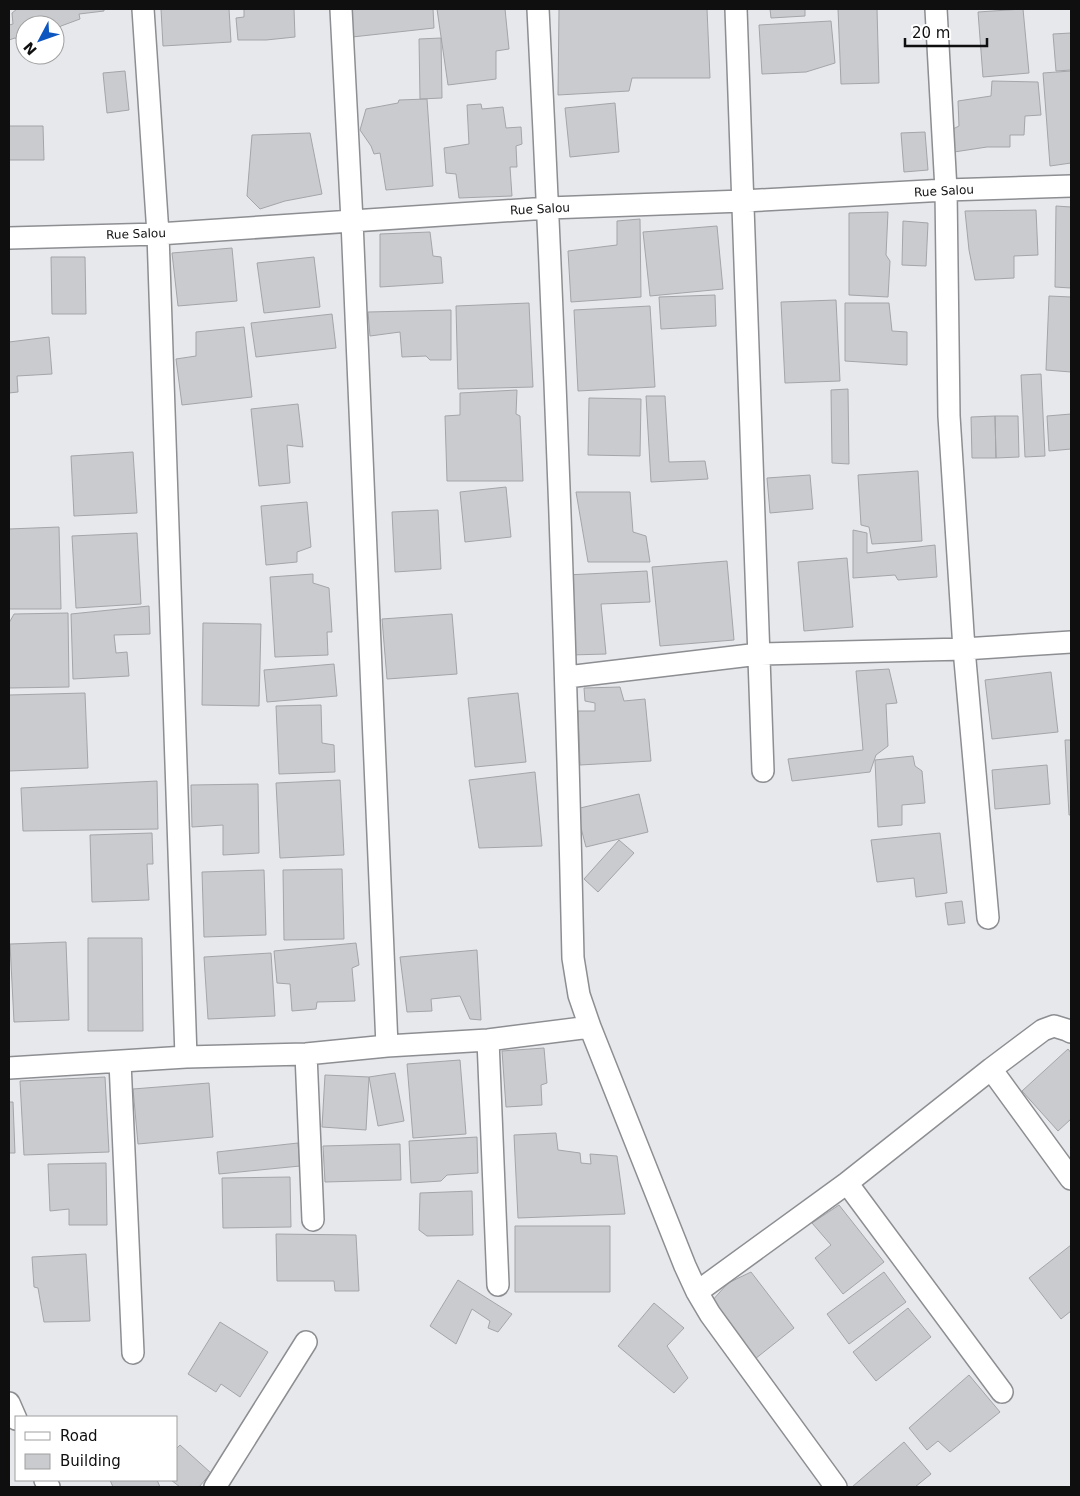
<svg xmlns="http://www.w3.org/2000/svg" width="1080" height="1496" font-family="'DejaVu Sans',sans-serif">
<rect width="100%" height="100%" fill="#e6e8ec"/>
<path fill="#c9cbce" stroke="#a4a5a9" d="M17,9H104V11L79,14L80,19L61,26L55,32V25H25V43L15,38L9,40V25L13,24L12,13Z
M161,9H229L231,42L163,46Z
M244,9H294L295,37L266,40H238L236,18L244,17Z
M330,9H433L434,28L334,39Z
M437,9H505L509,49L496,51V79L448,85Z
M559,9H707L710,78H632L629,91L558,95Z
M770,9H805V16L771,18Z
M838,9H877L879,83L841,84Z
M1023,9L1029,73L983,77L978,12Z
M831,21L835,63L806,72L762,74L759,25Z
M1071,33V70L1056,71L1053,34Z
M441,38L442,98L420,99L419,39Z
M125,71L129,110L107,113L103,73Z
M1071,71V163L1050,166L1043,73Z
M992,81L1038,82L1041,115L1025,116L1024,135H1010V147H987L954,152L953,129L959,126L958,101L991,96Z
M427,99L433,186L386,190L380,153L374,154L371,146L360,130L366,109L398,103L399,100Z
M615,103L619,152L570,157L565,108Z
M481,104L482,109L503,107L506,128L521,127L522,144L516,146L517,167H510L512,196L459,198L456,174L446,173L444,148L469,144L467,105Z
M9,126H43L44,160H9Z
M925,132L928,170L904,172L901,133Z
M310,133L322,194L285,201L260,209L247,196L252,135Z
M1056,206L1071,207V288L1055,287Z
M1036,210L1038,255L1014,256V278L975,280L969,250L965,211Z
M888,212L886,255L890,261L888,297L849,295V213Z
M640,219L641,297L571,302L568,251L617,245V221Z
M903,221L928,223L926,266L902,265Z
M717,226L723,289L650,296L643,232Z
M430,232L433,256L441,257L443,283L380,287V234Z
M232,248L237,301L178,306L172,253Z
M51,257H85L86,314H52Z
M314,257L320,307L264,313L257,263Z
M715,295L716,326L661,329L659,297Z
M1049,296L1071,297V372L1046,370Z
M836,300L840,381L785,383L781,302Z
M529,303L533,387L458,389L456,306Z
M845,303H889L892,331L907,332V365L845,361Z
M650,306L655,387L578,391L574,310Z
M451,310V360H430L426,356L402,357L400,332L370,336L368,312Z
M332,314L336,348L256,357L251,323Z
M244,327L252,397L182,405L176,359L196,356V332Z
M49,337L52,374L17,376L18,392L9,393V342Z
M1041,374L1045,456L1025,457L1021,375Z
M848,389L849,464L832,463L831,390Z
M517,390L516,414L520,416L523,481H447L445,416L460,415V393Z
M646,396H665L669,462L705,461L708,479L651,482Z
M589,398L641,399L640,456L588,455Z
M298,404L303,447L287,445L290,483L259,486L251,409Z
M1071,414V449L1049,451L1047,416Z
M995,416L996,458H972L971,417Z
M995,416H1018L1019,457L996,458Z
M133,452L137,513L74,516L71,456Z
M918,471L922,541L872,544L869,527L861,525L858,475Z
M810,475L813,509L770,513L767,478Z
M506,487L511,537L465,542L460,492Z
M576,492H630L633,532L646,536L650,562H588Z
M307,502L311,547L297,552V562L266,565L261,506Z
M438,510L441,569L395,572L392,512Z
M59,527L61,609H9V529Z
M853,530L867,533V553L935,545L937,577L898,580L895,575L853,578Z
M137,533L141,604L76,608L72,536Z
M847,558L853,627L804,631L798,562Z
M727,561L734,640L660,646L652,567Z
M647,571L650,602L601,604L606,654L570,655L566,575Z
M313,574V583L329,588L332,632H327L328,655L275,657L270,577Z
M149,606L150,634L114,635L116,653L127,652L129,676L73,679L71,614Z
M68,613L69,687L9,688V623L14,614Z
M452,614L457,674L387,679L382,619Z
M203,623L261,624L259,706L202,705Z
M334,664L337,696L267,702L264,670Z
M889,669L897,703L886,704L888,746L876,755L870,772L792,781L788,759L863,750L856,671Z
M1051,672L1058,732L992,739L985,680Z
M620,687L624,701L645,699L651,761L580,765L578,711H595V703L585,701L584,688Z
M85,693L88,768L9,771V695Z
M518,693L526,762L475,767L468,698Z
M321,705L322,743L334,745L335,772L279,774L276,706Z
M1065,740H1071V815H1069Z
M913,756L915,766L922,771L925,803L902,805V825L878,827L875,760Z
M1047,765L1050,804L995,809L992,770Z
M535,772L542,846L479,848L469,780Z
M340,780L344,855L280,858L276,783Z
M157,781L158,829L23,831L21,788Z
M258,784L259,853L223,855V825L192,827L191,785Z
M639,794L648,832L586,847L576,809Z
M152,833L153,864H147L149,900L92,902L90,835Z
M940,833L947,893L916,897L914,878L877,882L871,840Z
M619,840L634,853L598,892L584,879Z
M342,869L344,939L284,940L283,870Z
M264,870L266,935L204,937L202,872Z
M962,901L965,923L948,925L945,903Z
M88,938H142L143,1031H88Z
M66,942L69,1020L14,1022L10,944Z
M356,943L359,965L352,968L355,1001L317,1002L316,1009L292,1011L290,984L277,983L274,951Z
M477,950L481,1020L470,1019L460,996L431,999L432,1011L407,1012L400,957Z
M271,953L275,1016L208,1019L204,957Z
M544,1048L547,1083L541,1085L542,1105L506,1107L502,1051Z
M1068,1049L1071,1053V1119L1058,1131L1022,1091Z
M460,1060L466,1134L413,1138L407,1064Z
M395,1073L404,1121L378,1126L369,1077Z
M325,1075L369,1077L366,1130L322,1127Z
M105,1077L109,1152L24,1155L20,1081Z
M209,1083L213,1137L138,1144L133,1089Z
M9,1102H13L15,1153H9Z
M556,1133L558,1150L580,1153L581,1163L591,1164L590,1154L617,1156L625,1214L518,1218L514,1135Z
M477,1137L478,1173L447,1175L441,1181L411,1183L409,1141Z
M298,1143L300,1166L219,1174L217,1152Z
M400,1144L401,1180L325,1182L323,1146Z
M106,1163L107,1225H69V1209L50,1211L48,1164Z
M290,1177L291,1227L223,1228L222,1178Z
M472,1191L473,1235L427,1236L419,1230L420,1193Z
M839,1205L884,1262L843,1294L815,1258L831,1245L812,1223Z
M515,1226H610V1292H515Z
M276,1234L356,1235L359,1291H335L334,1281H277Z
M1071,1245V1311L1061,1319L1029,1278Z
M86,1254L90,1321L44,1322L38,1288L34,1287L32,1257Z
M751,1272L794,1328L755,1359L711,1302L728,1283Z
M884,1272L906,1302L849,1344L827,1314Z
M458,1280L512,1314L498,1332L488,1328L490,1321L472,1309L456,1344L430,1326Z
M654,1303L684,1328L667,1346L688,1378L674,1393L618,1346Z
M908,1308L931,1337L876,1381L853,1352Z
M220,1322L268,1352L240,1397L221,1384L216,1392L188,1374Z
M969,1375L1000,1412L950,1452L938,1441L927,1450L909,1428Z
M904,1442L931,1474L915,1487H852Z
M180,1445L211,1473L199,1487H180L171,1480H176V1449Z
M110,1480H157L160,1487H113Z"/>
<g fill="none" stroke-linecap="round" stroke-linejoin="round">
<g stroke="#8d8e92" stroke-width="24">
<path id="street" d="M143,9L158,234L186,1057
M341,9L352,221L387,1046
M736,9L763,771
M936,9L946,190L949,416L964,649L988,918
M9,238L158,234L548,208L743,201L946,190L1071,186
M567,677L759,654L964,649L1071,642
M590,1027L685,1266L697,1292L710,1314L836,1487
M488,1040L498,1285
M306,1054L313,1220
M120,1062L133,1353
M9,1068L186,1057L306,1054L387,1046L488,1040L590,1027L579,995L573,958C566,642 554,325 538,9
M991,1069L1071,1179
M847,1183L1002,1392
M697,1292L847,1183L991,1069L1043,1030L1054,1026L1067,1030L1071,1032
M9,1403L16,1419
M45,1480L49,1487
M215,1487L306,1342"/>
</g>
<use href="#street" stroke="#fff" stroke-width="21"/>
</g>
<g text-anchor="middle" stroke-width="5" stroke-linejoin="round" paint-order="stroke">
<g font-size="12" fill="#0f0f10" stroke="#fff">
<text transform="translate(944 191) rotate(-3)" y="4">Rue Salou</text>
<text transform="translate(540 209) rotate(-3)" y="4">Rue Salou</text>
<text transform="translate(136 234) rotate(-2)" y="4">Rue Salou</text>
</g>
</g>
<rect width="1080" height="1496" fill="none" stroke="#0f0f10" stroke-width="20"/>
<rect x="15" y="1416" width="162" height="65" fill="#ffffff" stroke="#9f9f9f"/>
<rect x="25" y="1432" width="25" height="8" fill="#ffffff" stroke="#9f9f9f"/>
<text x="60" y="1441" font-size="15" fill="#0f0f10">Road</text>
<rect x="25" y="1454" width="25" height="15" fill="#c9cbce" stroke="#9f9f9f"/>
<text x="60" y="1466" font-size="15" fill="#0f0f10">Building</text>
<g transform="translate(40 40) rotate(229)"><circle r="24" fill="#ffffff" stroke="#9f9f9f"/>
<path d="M0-4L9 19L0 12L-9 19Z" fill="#0d55bf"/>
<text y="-8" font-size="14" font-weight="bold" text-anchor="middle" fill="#0f0f10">N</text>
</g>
<path d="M905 38v8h82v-8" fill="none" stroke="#0f0f10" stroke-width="2.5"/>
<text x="912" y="38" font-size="15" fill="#0f0f10" stroke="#ffffff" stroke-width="4" paint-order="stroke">20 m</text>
</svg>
